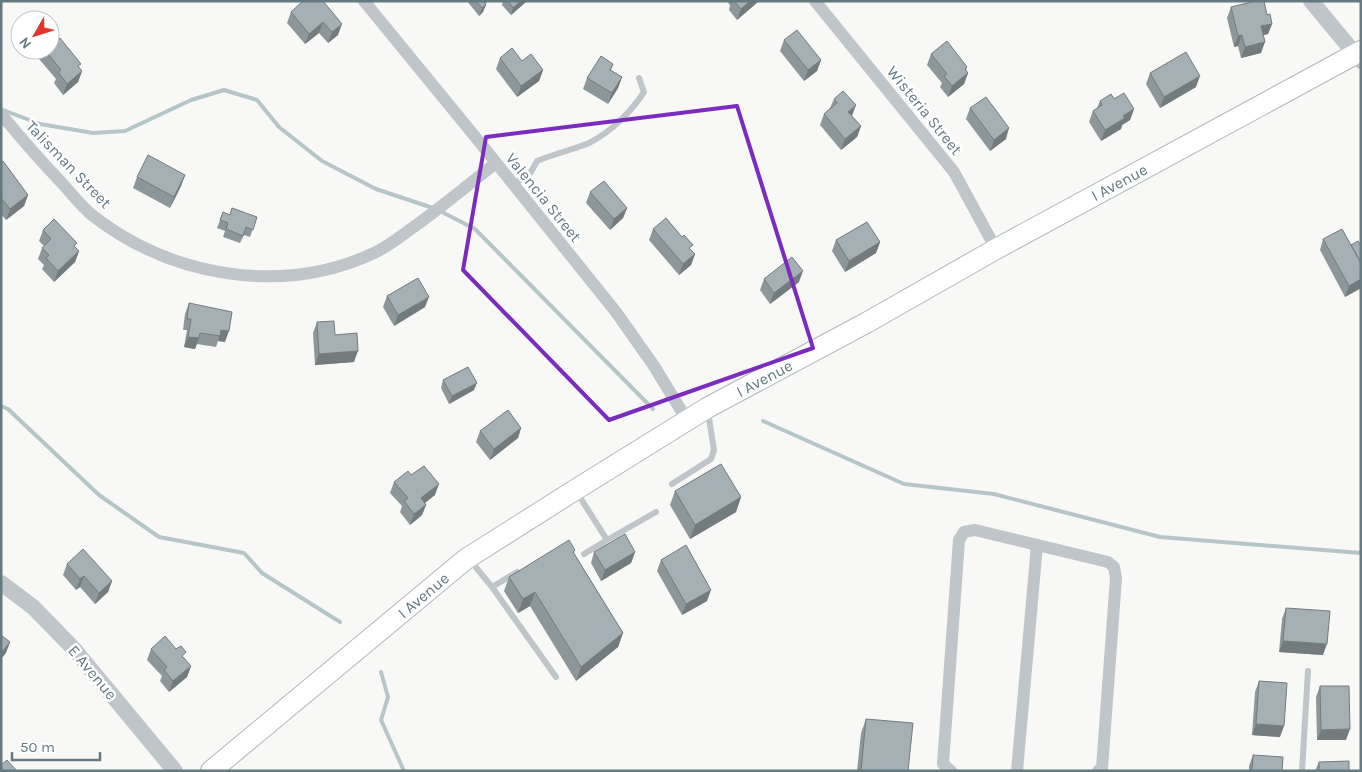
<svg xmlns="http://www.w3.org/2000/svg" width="1362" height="772" font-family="Karla,sans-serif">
<rect width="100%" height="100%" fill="#f8f8f6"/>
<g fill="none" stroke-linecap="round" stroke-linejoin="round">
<path stroke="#b6c5c7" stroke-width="4" d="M3,110L40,124L93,133L125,131L191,100L224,90L257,100L279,127L322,161L376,189L433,208
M440,211L475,229L653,409
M1,406L8,409L99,495L159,537L244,553L262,573L340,622
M763,421L904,484L994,494L1160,537L1361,553
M381,672L388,697L381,720L404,771"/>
<g stroke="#b1b8ba" stroke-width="22">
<path id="primary" d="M211,771L466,559L575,490L707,408L866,323L996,249L1361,51"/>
</g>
<path stroke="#bfc5c8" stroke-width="6" d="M513,185L531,172L537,161C554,154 572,150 589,143C611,132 631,112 644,92L639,78
M672,484L711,459L714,450L708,412
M576,491L607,540L656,512
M584,554L607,540
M469,559L492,587L517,572
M492,587L556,677
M1302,771L1308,671"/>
<path stroke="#bfc5c8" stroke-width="12" d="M364,1L477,139L616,312L654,366L687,420
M815,1L954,172L996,249
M1,114C20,137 40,160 61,182C71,193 81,206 92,215C171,277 282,296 374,253C389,246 402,235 415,226C443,206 469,184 496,163
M951,771L943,764L959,540L964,532L975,530L1108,562L1114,567L1116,578L1102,768L1098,771
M1017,771L1037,545"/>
<path stroke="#bfc5c8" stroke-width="16" d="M1311,1L1361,61
M1,583L33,607L73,648L175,771"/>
<use href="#primary" stroke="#fff" stroke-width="20"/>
</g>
<path fill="#8d979a" d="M303,1L338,35L328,43L319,33L305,44L287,23L291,12Z
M467,1H489L485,4L483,12L479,16Z
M503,1H527L511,15L502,5Z
M727,1H759L737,20L729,10L730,5Z
M1231,7L1267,15L1272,24L1268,34L1263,35L1261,53L1241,58L1238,46L1234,47L1227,18Z
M784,40L821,60L817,71L804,81L780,51Z
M35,50H50L79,68L82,71L78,82L63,95L54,83L56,79L34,53Z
M931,54L966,71L968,73L964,84L948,97L940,87L942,83L927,65Z
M500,58L522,61L543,70L539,81L517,97L496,69Z
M613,64L611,70L622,77L618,88L608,104L583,89L587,78Z
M1150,73L1196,87L1160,108L1146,84Z
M834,99L852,116L861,126L857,137L841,150L820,125L824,114L830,108Z
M1114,99L1134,109L1130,120L1122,125L1121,129L1101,141L1089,122L1093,111L1097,108L1100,101Z
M970,108L1006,139L990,151L966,119Z
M1,162L28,195L24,206L6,220L1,214Z
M185,175L181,186L170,208L133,188L137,177Z
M590,192L627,208L623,218L610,230L586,203Z
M223,212L230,215L257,217L250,237L244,235L240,243L223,237L225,231L217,228Z
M653,229L691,250L695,254L691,265L679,275L649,240Z
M43,230L75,247L79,251L75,262L54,282L42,269L44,265L38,259L42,248L44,246L39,241Z
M1323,239L1361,246V288L1345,297L1320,250Z
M836,240L880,242L876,253L845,272L832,251Z
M764,279L799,282L770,304L760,290Z
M387,296L425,307L394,326L383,307Z
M189,303L225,342L218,341L216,347L197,344L195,349L184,347L187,330H183L185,314Z
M317,322L335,335L354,362L315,365L313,333Z
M443,380L474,390L449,404L441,388Z
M521,428L518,438L490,460L476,442L480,431Z
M411,475L435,495L425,503L426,505L422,515L410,525L400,512L402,506L390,493L394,482Z
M675,491L741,497L736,512L690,539L670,505Z
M575,550L574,553L623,633L618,647L576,681L530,606L518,613L504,591L509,577Z
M594,552H635L631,563L601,581L591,563Z
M661,560L707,601L682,615L657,571Z
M67,564L112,581L108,592L95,604L80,587L76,590L63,575Z
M1286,608L1323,655L1279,652L1282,619Z
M151,649L184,658L191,666L187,677L169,692L160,681L162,676L147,660Z
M1259,681L1280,737L1252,735L1255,692Z
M1320,686L1346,740H1317L1316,697Z
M866,719L908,771H857L861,733Z
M1253,755L1282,771H1249V766Z
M1319,762L1349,771H1315Z"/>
<path fill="#737b7d" d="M521,1H527L511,15L513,8Z
M750,1H759L737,20L741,9Z
M486,5L483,12L479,16L482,8Z
M323,22L319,33L305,44L309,34Z
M342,24L338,35L328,43L332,32Z
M1272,24L1268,34L1257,37L1261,26Z
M1242,35L1238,46L1234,47L1238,36Z
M1265,42L1261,53L1241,58L1245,47Z
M821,60L817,71L804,81L808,70Z
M967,67L964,77L968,73L964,84L948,97L952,86L965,69Z
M543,70L539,81L517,97L521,86Z
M82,71L78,82L63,95L67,84Z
M1200,76L1196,87L1160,108L1164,97Z
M622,77L618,88L608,104L612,93Z
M856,105L852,116L848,112Z
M1134,109L1130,120L1122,125L1121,129L1101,141L1105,130L1123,116Z
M861,126L857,137L841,150L845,139Z
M1009,128L1006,139L990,151L994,140Z
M185,175L181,186L170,208L174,197Z
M28,195L24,206L6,220L10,209Z
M627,208L623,218L610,230L614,219Z
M880,242L876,253L845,272L849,261Z
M79,251L75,262L54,282L58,271Z
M695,254L691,265L679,275L683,264Z
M803,271L799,282L770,304L774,293Z
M1361,279V288L1345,297L1349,286Z
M429,297L425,307L394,326L398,315Z
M221,330L229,331L225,342L218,341Z
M188,337L199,338L195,349L184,347Z
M358,351L354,362L315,365L319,354Z
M477,383L474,390L449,404L452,396Z
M521,428L518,438L490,460L494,449Z
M439,484L435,495L417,509L421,498Z
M741,497L736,512L690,539L695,525Z
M426,505L422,515L410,525L414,514Z
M635,552L631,563L601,581L605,570Z
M84,576L80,587L76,590L80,579Z
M112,581L108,592L95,604L99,593Z
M711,590L707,601L682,615L686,604Z
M535,592L530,606L518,613L523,599Z
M623,633L618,647L576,681L581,667Z
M1283,641L1327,644L1323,655L1279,652Z
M10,642L6,653L1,659V653Z
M191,666L187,677L169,692L173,681Z
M1256,724L1284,726L1280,737L1252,735Z
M1350,729L1346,740H1317L1321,730Z"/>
<path fill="#a4b0b3" stroke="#737b7d" d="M303,1H323L342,24L332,32L323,22L309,34L291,12Z
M476,1H483L486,5L482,8Z
M508,1H521L513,8Z
M734,1H750L741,9Z
M1256,1H1264L1267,15L1270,14L1272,24L1261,26L1265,42L1245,47L1242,35L1238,36L1231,7Z
M797,30L821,60L808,70L784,40Z
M50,35L56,42L60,38L81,64L78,66L82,71L67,84L58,72L61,70L45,50H50Z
M947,41L967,67L965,69L968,73L952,86L944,76L947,74L931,54Z
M512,48L522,61L531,54L543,70L521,86L500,58Z
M1186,52L1200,76L1164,97L1150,73Z
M601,56L613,64L610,70L622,77L612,93L587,78Z
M843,91L856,105L848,112L861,126L845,139L824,114L837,103L834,99Z
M1124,93L1134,109L1123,116L1125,118L1105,130L1093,111L1102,105L1100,101L1111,94L1114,99Z
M986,97L1009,128L994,140L970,108Z
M148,155L185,175L174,197L137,177Z
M3,161L28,195L10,209L1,198V162Z
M604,181L627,208L614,219L590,192Z
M232,208L257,217L253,230L246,227L243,236L226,229L228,223L220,220L223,212L230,215Z
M666,218L682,237L684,235L693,245L689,248L695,254L683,264L653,229Z
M54,219L77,243L74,246L79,251L58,271L46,258L49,255L42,248L51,239L43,230Z
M867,222L880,242L849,261L836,240Z
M1342,229L1361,263V279L1349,286L1323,239Z
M1358,241L1361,246V263L1351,245Z
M792,257L803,271L774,293L764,279Z
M418,278L429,297L398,315L387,296Z
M189,303L232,312L229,331L221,330L220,336L200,333L199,338L188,337L191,319H187Z
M334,321L335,335L357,333L358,351L319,354L317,322Z
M468,367L477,383L452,396L443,380Z
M508,410L521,428L494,449L480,431Z
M721,464L741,497L695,525L675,491Z
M424,466L439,484L421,498L426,505L414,514L404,501L408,498L394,482L408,471L411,475Z
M625,534L635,552L605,570L594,552Z
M569,540L575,550L573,552L623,633L581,667L535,592L523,599L509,577Z
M686,545L711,590L686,604L661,560Z
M83,549L112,581L99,593L84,576L80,579L67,564Z
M1286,608L1330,611L1327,644L1283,641Z
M1,635L10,642L1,653Z
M165,636L176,649L181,646L186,652L182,656L191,666L173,681L164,670L167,667L151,649Z
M1259,681L1287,683L1284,726L1256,724Z
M1320,686H1349L1350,729L1321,730Z
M866,719L913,723L908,771H861Z
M1253,755L1283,757L1282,771H1252Z
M7,760L17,771H1V765Z
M1349,761V771H1319V762Z"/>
<path fill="none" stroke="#7b2cbf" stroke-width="4" stroke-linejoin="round" d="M737,106L813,348L609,420L463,270L486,137Z"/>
<g text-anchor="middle" stroke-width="5" stroke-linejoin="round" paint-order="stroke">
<g font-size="16" fill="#647980" stroke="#fff">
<text transform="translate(925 110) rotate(51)" y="6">Wisteria Street</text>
<text transform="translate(69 164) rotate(46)" y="6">Talisman Street</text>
<text transform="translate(1119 182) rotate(-28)" y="6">I Avenue</text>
<text transform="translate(544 197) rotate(51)" y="6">Valencia Street</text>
<text transform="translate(764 378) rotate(-28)" y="6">I Avenue</text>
<text transform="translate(423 595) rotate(-40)" y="6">I Avenue</text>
<text transform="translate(93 672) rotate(50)" y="6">E Avenue</text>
</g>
</g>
<rect width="1362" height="772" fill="none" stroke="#647980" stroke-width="5"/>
<g transform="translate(35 35) rotate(231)"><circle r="24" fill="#ffffff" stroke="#c1c9cc"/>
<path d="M0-4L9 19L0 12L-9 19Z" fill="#e1362d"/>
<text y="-8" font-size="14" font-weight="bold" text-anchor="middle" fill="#647980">N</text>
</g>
<path d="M12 752v8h88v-8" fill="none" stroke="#647980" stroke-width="2.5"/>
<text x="20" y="752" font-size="15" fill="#647980" stroke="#ffffff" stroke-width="4" paint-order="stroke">50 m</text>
</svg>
